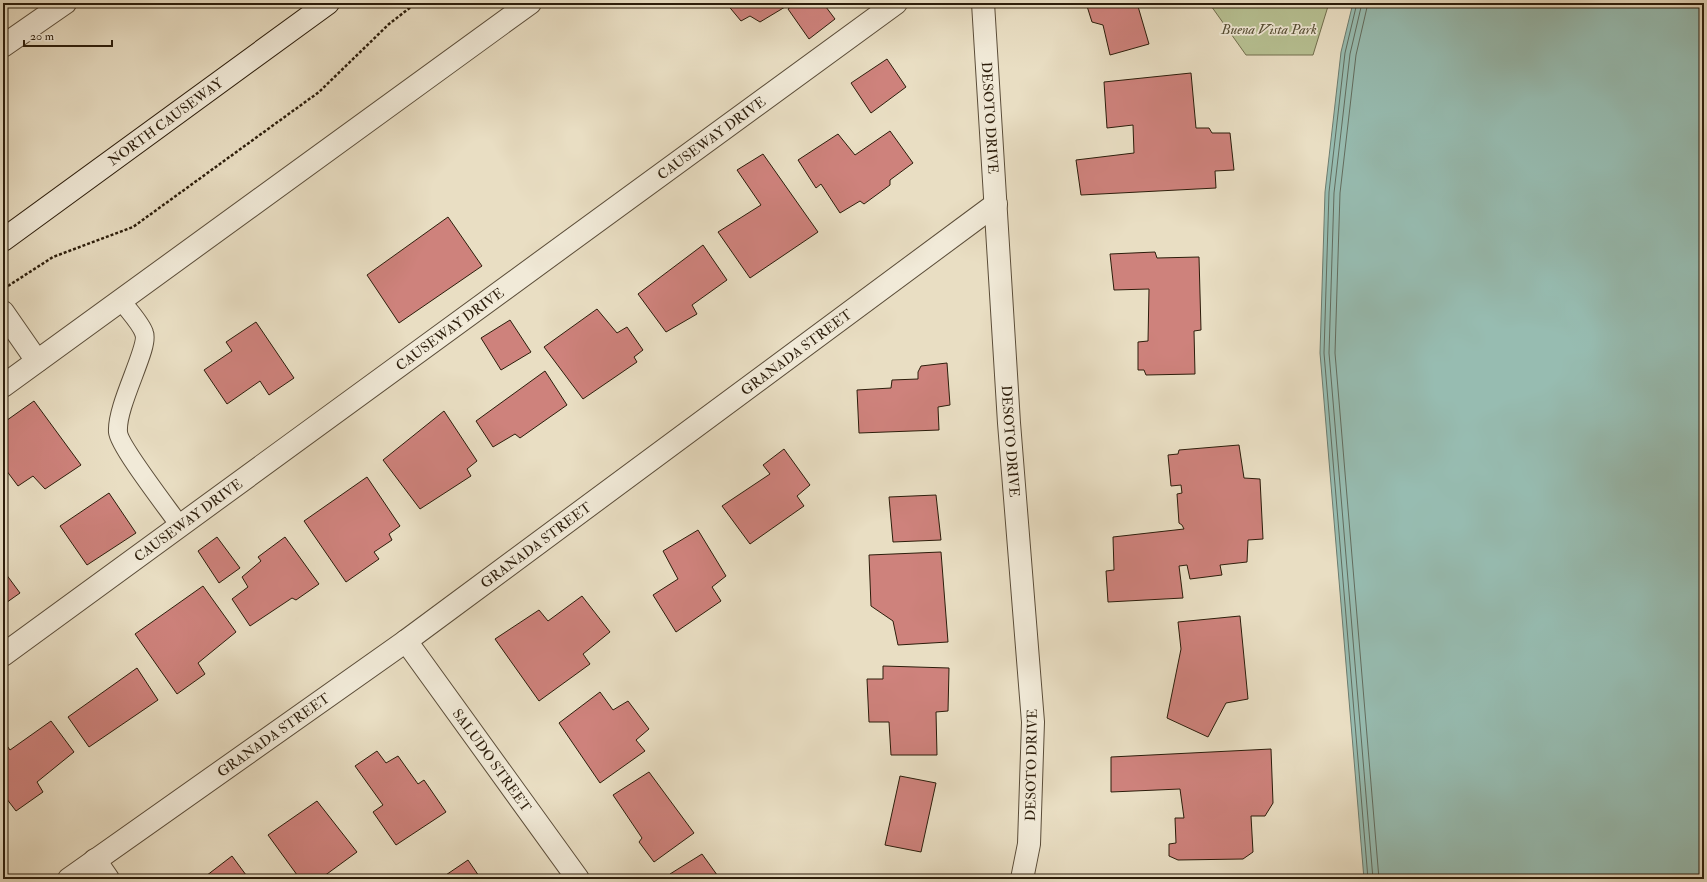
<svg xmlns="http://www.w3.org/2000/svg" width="1707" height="882" font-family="'IM FELL Double Pica',serif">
<rect width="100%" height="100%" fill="#e9dec3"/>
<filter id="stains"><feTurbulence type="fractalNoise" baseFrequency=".005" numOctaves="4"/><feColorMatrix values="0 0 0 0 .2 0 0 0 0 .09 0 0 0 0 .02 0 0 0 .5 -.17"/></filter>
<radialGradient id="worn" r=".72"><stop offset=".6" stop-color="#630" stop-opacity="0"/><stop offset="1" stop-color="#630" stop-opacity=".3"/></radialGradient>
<path fill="#b7c193" stroke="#726f4f" d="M1209,3H1329L1313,55H1246Z"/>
<path fill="#97bcb1" stroke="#6c7c6f" d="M1353,3H1704V879H1364L1320,353L1325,192L1341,52Z"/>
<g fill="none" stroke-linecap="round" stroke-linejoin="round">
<path stroke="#626c5e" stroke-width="1" d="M1357,3L1345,53L1329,192L1324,353L1368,879
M1362,3L1350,54L1334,193L1329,353L1373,879
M1368,3L1356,55L1340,193L1335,353L1379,879"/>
</g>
<path fill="#ce827c" stroke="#2c1d0b" d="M726,3H782L785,7L760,22L750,16L741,21Z
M796,3H823L835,19L809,39L788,9Z
M1086,3H1137L1149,44L1110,55L1103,25L1092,22Z
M887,59L906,87L871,113L851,83Z
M1191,73L1196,128H1209L1212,133H1230L1234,170L1215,171L1216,188L1081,195L1076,160L1134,153L1133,125L1107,128L1104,82Z
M890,131L913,163L890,180V185L864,204L860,201L840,213L821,184L816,188L798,160L838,134L855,155Z
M763,154L818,232L750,278L718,232L761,205L737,170Z
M448,217L482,266L399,323L367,275Z
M703,245L727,280L692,305L697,314L666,332L638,294Z
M1155,252L1157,258L1199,257L1201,330L1194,331L1195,374L1146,375L1144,370H1138V342L1148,341L1149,289L1114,290L1110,254Z
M597,309L617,333L627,327L643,350L634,357L637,362L583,399L544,347Z
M510,320L531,352L501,370L481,338Z
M256,322L294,378L269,395L260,381L227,404L204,370L232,351L226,342Z
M947,363L950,405L938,407L939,430L859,433L857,390L891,388L892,380L918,379V372L921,366Z
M545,371L567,405L520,438L515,434L493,447L476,421Z
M34,401L81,465L45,489L33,476L18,486L3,466V423Z
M444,411L477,461L467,469L471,476L420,509L383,460Z
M1239,445L1244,478L1260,479L1263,539L1248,540L1247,562L1220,565L1222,575L1190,579L1187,565L1179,566L1183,598L1108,602L1106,571L1114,570L1113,537L1184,529L1182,525L1179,523L1177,494L1182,493L1181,485L1171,486L1168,455L1178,454L1179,450Z
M784,449L810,485L797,496L804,506L750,544L722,506L770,474L763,465Z
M367,477L400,526L389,534L392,540L374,552L379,559L346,582L304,521Z
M109,493L136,533L87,565L60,526Z
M936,495L941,540L893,542L889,497Z
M698,530L726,576L712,587L721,601L676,632L653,595L678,579L663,551Z
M217,537L240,568L219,583L198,551Z
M285,537L319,584L296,600L292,598L250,626L232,599L248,587L242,577L261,561L258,557Z
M941,552L948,642L898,645L893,621L871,606L869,555Z
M3,570L20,593L3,605Z
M203,586L236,632L198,663L205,674L177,694L135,634Z
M582,596L610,632L583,654L590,664L539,701L495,639L539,610L548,621Z
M1240,616L1248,699L1226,703L1208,737L1167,718L1181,649L1178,622Z
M883,666L949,668L948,711L936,712L937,755H891L889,722H869L867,679H883Z
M137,668L158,700L89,747L68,717Z
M600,692L613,710L628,701L649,729L636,740L645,751L600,783L559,723Z
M51,721L74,752L37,782L43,792L16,811L3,794V740L10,750Z
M1271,749L1273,803L1265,816H1251L1253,852L1243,859L1178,860L1169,856V844L1176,843L1175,818H1184L1180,789L1111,792V757Z
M377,751L386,763L398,756L418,784L424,780L446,812L396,845L373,812L383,805L355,766Z
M649,772L694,833L654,862L639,842L642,838L613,795Z
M900,776L936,783L921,852L885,845Z
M317,801L357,852L320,879H300L268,835Z
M702,854L720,879H674L670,874Z
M232,856L249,879H202Z
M468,860L481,879H440Z"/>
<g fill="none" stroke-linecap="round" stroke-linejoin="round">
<g stroke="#5b4d39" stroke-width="20">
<path id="service" d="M121,300C127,309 141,323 144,333C150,347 116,405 118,432C119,446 169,510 180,526"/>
</g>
<g stroke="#5b4d39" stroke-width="24">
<g id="minor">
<path id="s1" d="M983,3L1009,423L1033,722L1029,844L1022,879"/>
<path d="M3,46L65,3"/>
<path d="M3,312L37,361"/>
<path d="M3,386L530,3"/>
<path id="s2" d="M406,641L578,879"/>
<path id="s3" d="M3,655L896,3"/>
<path d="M95,860L108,879"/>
<path id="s4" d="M69,879L406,641L996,204"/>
</g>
</g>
<g stroke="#2c1d0b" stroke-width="24">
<g id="secondary">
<path id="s5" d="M3,240L328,3"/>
</g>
</g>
<path stroke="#2c1d0b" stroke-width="2.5" stroke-dasharray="3 2" stroke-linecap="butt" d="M8,286L53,257L133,227L319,92L389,24L416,3"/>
<use href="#service" stroke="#f1ead8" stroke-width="18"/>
<use href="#minor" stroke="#f1ead8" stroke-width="22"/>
<use href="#secondary" stroke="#f1ead8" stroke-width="22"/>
</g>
<g text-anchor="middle" stroke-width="3.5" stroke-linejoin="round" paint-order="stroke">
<g font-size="14" font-style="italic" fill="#564e34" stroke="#f1ead8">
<text x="1269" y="34">Buena Vista Park</text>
</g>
<g font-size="14" fill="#2c1d0b" stroke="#f1ead8">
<text dy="5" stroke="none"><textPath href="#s1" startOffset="115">DESOTO DRIVE</textPath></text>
<text dy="5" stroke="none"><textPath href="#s5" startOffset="201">NORTH CAUSEWAY</textPath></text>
<text dy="5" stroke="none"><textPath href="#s3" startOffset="877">CAUSEWAY DRIVE</textPath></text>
<text dy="5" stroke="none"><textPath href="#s3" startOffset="553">CAUSEWAY DRIVE</textPath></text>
<text dy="5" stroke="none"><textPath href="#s4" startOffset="898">GRANADA STREET</textPath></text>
<text dy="5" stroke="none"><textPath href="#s1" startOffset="439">DESOTO DRIVE</textPath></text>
<text dy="5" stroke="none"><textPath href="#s3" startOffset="229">CAUSEWAY DRIVE</textPath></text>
<text dy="5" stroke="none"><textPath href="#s4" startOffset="574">GRANADA STREET</textPath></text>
<text dy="5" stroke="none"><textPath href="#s4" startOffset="250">GRANADA STREET</textPath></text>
<text dy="5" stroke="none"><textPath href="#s2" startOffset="147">SALUDO STREET</textPath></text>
<text transform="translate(1031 765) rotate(-89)" y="5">DESOTO DRIVE</text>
</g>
</g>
<rect width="1707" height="882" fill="none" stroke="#e9dec3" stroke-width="16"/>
<rect x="4" y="4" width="1699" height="874" fill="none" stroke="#2c1d0b" stroke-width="2"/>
<rect x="8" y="8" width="1691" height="866" fill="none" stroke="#2c1d0b"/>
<path d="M24 40v6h88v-6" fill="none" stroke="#2c1d0b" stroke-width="2"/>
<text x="30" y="40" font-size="12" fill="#2c1d0b" stroke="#f1ead8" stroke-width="3" paint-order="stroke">20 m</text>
<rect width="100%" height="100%" filter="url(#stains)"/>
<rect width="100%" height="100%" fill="url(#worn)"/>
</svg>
